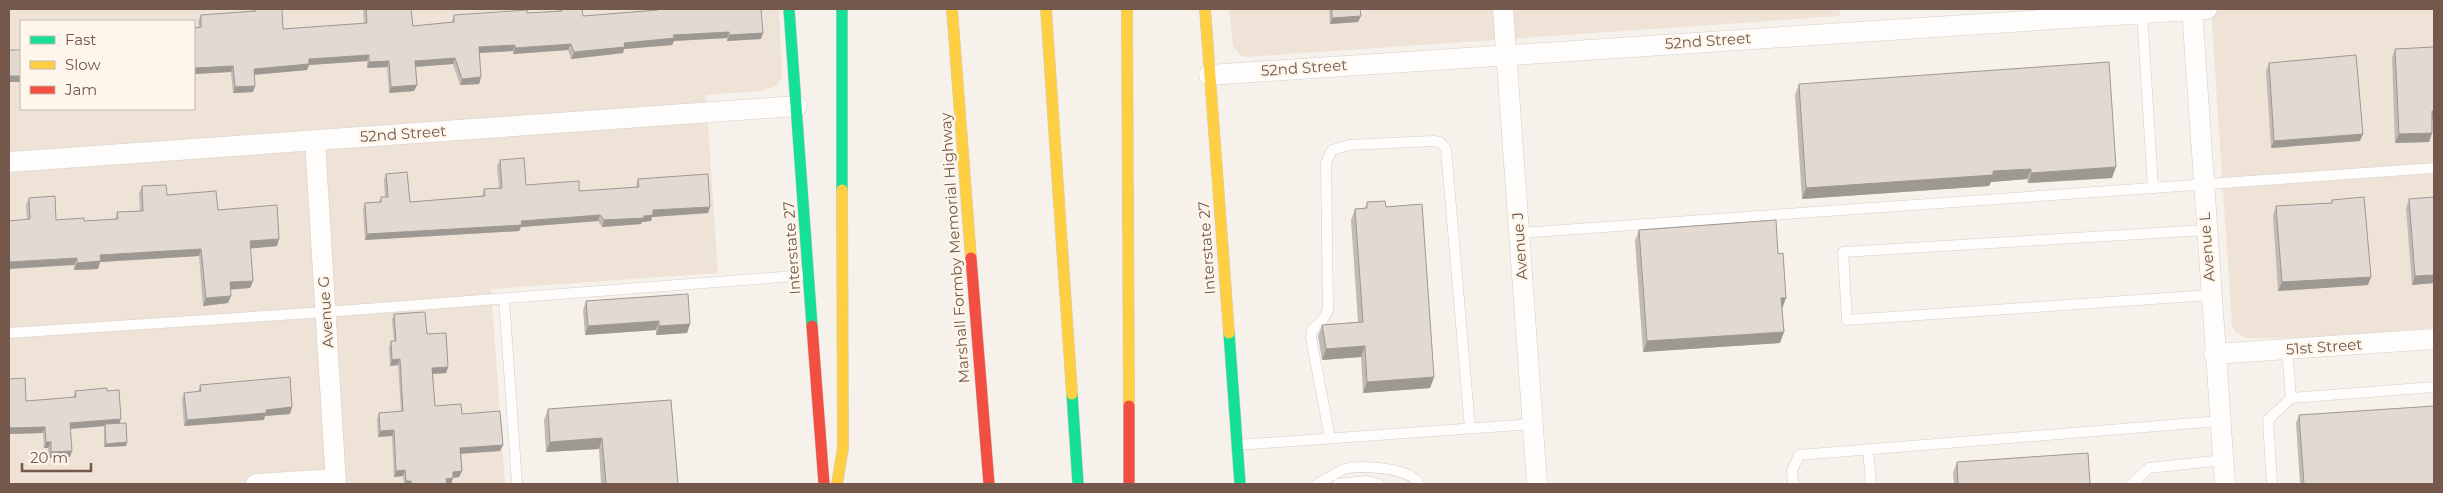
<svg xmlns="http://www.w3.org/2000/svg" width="2443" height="493" font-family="Montserrat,sans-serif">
<rect width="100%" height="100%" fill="#f6f1ea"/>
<path fill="#efe3d7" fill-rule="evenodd" d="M9,9H779L782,78L776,86L761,91L706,95L718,273L491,289L505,484H9ZM21,21H194V109H21Z
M1229,9H1839L1840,16L1246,57L1240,55L1233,46Z
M2211,9H2434V328L2300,338H2246L2235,332L2232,325Z"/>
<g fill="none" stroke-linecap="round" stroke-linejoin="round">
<g stroke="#d5cec8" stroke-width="11">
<path id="lane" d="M2142,13L2153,187
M2206,230L1843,252L1847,320L2211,295
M1519,233L2434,168
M504,298L517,484
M9,333L326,312L808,275
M2291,398L2434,387
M1330,438L1311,338L1312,330L1322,321L1328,310L1326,163L1332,150L1349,145L1433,141L1440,142L1446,149L1470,428
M1237,445L1533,424
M1868,449L1871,484
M1317,484C1326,479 1336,473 1345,469C1361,464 1411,468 1419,484
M1338,484L1367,481L1378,484
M1793,484L1792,471L1799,455L2220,421
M2132,484L2149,468L2223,460
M2272,484L2268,420L2291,398L2287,349"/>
</g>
<g stroke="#d5cec8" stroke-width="21">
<path id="street" d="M1503,9L1537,484
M2192,9L2225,484
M1209,75L2207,9
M315,141L336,484
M9,162L797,106
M2214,354L2434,339
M256,484L336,479"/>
</g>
<g stroke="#d5cdc6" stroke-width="12">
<path id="fast" d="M789,9L812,326
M842,9V190
M1229,333L1240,484
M1072,394L1078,484"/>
</g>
<g stroke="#d5cdc6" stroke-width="12">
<path id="slow" d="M952,9L971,258
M1046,9L1072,394
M1127,9L1129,406
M1205,9L1229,333
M837,484L843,448L842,190"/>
</g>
<g stroke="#d5cdc6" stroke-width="12">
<path id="jam" d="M971,258L989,484
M812,326L824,484
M1129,406V484"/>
</g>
<use href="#lane" stroke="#fefdfc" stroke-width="10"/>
<use href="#street" stroke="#fefdfc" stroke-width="20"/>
<use href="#fast" stroke="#16e098" stroke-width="11"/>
<use href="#slow" stroke="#ffcf43" stroke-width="11"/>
<use href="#jam" stroke="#f24e42" stroke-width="11"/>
</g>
<path fill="#c2bbb5" d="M253,9H282L283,29L364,24L363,9H411L413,26L452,22L454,15L527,13L559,11V9H582L583,16L655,10V9H761V39L727,41V38L674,41L672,45L624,49L623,53L571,59L568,50L513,54V51L479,53L481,77L479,84L460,85L453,64L416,67L417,85L414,91L389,93L387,67L367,68V61L309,65L307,70L254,75L255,86L253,92L233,93L231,72L194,74V28L199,27L198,21L201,15L253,11Z
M1329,9H1360L1358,22L1330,24Z
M2395,49L2432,119V133L2429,142L2395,143L2392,58Z
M2269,63L2360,141L2271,148L2266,71Z
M1799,84L2112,178L2028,183L2027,179L1991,182L1989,186L1802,199L1795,95Z
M500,160L526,185L579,191L636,187V185L638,179L708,213L652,217L651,221L642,222L641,224L602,227L598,221L521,227L519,231L365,240L363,209L365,203L379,202L381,197H385L384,180L386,174L410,202L482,196L484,189L499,188L497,166Z
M142,186L167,195L218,210L277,246L250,248L253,281L250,288L230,289L228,303L203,306L199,256L100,262L98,269L74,270V265L27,219L26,205L29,198L56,220L84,221L115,220L117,212H140L139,193Z
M2409,199L2434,283L2412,285L2406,208Z
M2332,200L2368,285L2278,291L2273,215L2276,206L2331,203Z
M1367,202L1386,207L1434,377L1430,388L1363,393L1361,357L1322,360L1318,336L1322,325L1358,322L1351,220L1355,209L1365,208Z
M1639,230L1778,254L1786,298L1782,308L1780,343L1643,352L1635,241Z
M586,301L690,324L687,333L656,335V330L585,335L583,310Z
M394,314L427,334L448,367L446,373L433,374L435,406L462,414L503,445L500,451L461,453L462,471L459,477L453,478L451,484H404L403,476L394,477L392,436L378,437L377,419L379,413L401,411L398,365L390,366L389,347L391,341H394L392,320Z
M9,379L26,401L73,398L75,391H107L127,442L126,446L104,447V426L70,429V457L49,458L48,448H44L43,433L9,434Z
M200,385L292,407L290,414L265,416L264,420L184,426L182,399L184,393L198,392Z
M671,400L678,484H601L599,449L546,452L544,420L548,409Z
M2299,415L2434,484H2300L2296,423Z
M1957,462L2090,484H1954L1953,473Z"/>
<path fill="#9e9893" d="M1361,16L1358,22L1330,24L1332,18Z
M729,32L727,38L674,41L672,45L624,49L623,53L571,59L574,52L624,43L673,35Z
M763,33L761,39L727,41L729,35Z
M571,44L568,50L513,54L515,48Z
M515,45L513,51L477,53L479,47Z
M369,55L367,61L309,65L307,70L252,75L254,69L309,59Z
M455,58L453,64L413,67L415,61Z
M389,61L387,67L367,68L369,62Z
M233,66L231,72L194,74V68Z
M9,76H21V82H9Z
M481,77L479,84L460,85L462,79Z
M417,85L414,91L389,93L391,87Z
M255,86L253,92L233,93L235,87Z
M2432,111H2434V119L2428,120Z
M2432,133L2429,142L2395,143L2399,134Z
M2363,134L2360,141L2271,148L2274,141Z
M2116,167L2112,178L2028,183L2031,173Z
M2031,169L2027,179L1991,182L1989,186L1802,199L1806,188L1993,171Z
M710,207L708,213L652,217L651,221L642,222L641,224L602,227L604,220L653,210Z
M600,215L598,221L521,227L519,231L365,240L367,234Z
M279,239L277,246L247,249L250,241Z
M201,249L199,256L100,262L98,269L74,270L77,263L100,255Z
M77,258L74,265L9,269V262Z
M2434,275V283L2412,285L2415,276Z
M2371,277L2368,285L2278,291L2282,282Z
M253,281L250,288L227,290L230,282Z
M231,296L228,303L203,306L206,298Z
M1781,298H1786L1782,309Z
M659,321L656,330L585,335L588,326Z
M690,324L687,333L656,335L659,326Z
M1784,332L1780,343L1643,352L1647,341Z
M1365,346L1361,357L1322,360L1326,349Z
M400,359L398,365L390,366L392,360Z
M448,367L446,373L430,374L432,368Z
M1434,377L1430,388L1363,393L1367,382Z
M292,407L290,414L265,416L264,420L184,426L187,420Z
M121,419L119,425L105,424L104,426L68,429L70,423Z
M45,427L43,433L9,434V428Z
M394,430L392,436L378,437L380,431Z
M602,438L599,449L546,452L550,442Z
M46,442H51L48,448H44Z
M127,442L126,446L104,447L106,444Z
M503,445L500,451L458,454L460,448Z
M72,451L70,457L49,458L51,452Z
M405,470L403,476L394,477L396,471Z
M462,471L459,477L450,478L453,472Z
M453,478L451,484H444L446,479Z
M406,481H411L410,484H405Z"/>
<path fill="#e2d9d2" stroke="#9e9893" d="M255,9H282L283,29L367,23L366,9H411L413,26L454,22V15L527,10V13L562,11V9H582L583,16L658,10V9H761L763,33L729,35V32L673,35L675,38L624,43L625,47L574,52L571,44L515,48V45L479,47L481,77L462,79L455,58L415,61L417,85L391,87L389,61L369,62V55L309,59V64L254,69L255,86L235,87L233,66L194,68V28L201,27V15L256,11Z
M1332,9H1360L1361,16L1332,18Z
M2434,47V111H2432V133L2399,134L2395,49Z
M9,50H21V76H9Z
M2356,55L2363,134L2274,141L2269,63Z
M2109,62L2116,167L2031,173V169L1993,171V175L1806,188L1799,84Z
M524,158L526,185L579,181V191L639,187L638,179L708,174L710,207L653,210V215L644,216V218L604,220L600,215L521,221L522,225L367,234L365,203L381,202V197H388L386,174L407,172L410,202L485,196L484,189L502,188L500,160Z
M166,185L167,195L216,191L218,210L277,205L279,239L250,241L253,281L230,282L231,296L206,298L201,249L100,255L101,261L77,263V258L9,262V221L30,219L29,198L55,196L56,220L84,218V221L118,219L117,212L143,211L142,186Z
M2364,197L2371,277L2282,282L2276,206L2332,203V200Z
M2434,197V275L2415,276L2409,199Z
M1385,201L1386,207L1422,204L1434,377L1367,382L1365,346L1326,349L1322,325L1363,322L1355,209L1367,208V202Z
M1776,220L1778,254L1783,253L1786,298H1781L1784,332L1647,341L1639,230Z
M688,294L690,324L659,326V321L588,326L586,301Z
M425,312L427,334L446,333L448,367L432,368L435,406L461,404L462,414L500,411L503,445L460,448L462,471L453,472V478L446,479L447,484H412L411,481H406L405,470L396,471L394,430L380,431L379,413L403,411L400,359L392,360L391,341H396L394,314Z
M290,377L292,407L266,410V413L187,420L184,393L201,391L200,385Z
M25,378L26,401L76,397L75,391L107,388V391L119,390L121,419L70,423L72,451L51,452V442H46L45,427L9,428V379Z
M671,400L678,484H606L602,438L550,442L548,409Z
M2434,406V484H2304L2299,415Z
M126,423L127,442L106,444L105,424Z
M2088,453L2090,484H1958L1957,462Z"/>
<g text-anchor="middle" stroke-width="4.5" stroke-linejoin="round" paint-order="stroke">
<g font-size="15" fill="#73584b" stroke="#fef6eb">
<text transform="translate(1708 41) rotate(-4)" y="5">52nd Street</text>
<text transform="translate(1304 68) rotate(-4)" y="5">52nd Street</text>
<text transform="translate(403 134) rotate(-4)" y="5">52nd Street</text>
<text transform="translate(1520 246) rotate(-94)" y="5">Avenue J</text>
<text transform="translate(2207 247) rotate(-94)" y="5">Avenue L</text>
<text transform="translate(792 248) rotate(-94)" y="5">Interstate 27</text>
<text transform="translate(955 248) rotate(-94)" y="5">Marshall Formby Memorial Highway</text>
<text transform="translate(1207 248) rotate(-94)" y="5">Interstate 27</text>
<text transform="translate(326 312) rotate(-94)" y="5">Avenue G</text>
<text transform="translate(2324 347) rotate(-4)" y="5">51st Street</text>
</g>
</g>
<rect width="2443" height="493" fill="none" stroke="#73584b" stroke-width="20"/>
<rect x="20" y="20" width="175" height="90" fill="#fef6eb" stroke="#c6b7ab"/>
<rect x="30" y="36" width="25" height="8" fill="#16e098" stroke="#c6b7ab"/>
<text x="65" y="45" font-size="15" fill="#73584b">Fast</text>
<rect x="30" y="61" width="25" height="8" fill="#ffcf43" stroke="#c6b7ab"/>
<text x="65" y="70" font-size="15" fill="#73584b">Slow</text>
<rect x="30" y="86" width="25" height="8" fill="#f24e42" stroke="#c6b7ab"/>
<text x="65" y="95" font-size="15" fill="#73584b">Jam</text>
<path d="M22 463v8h69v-8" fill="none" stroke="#73584b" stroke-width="2.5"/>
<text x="30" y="463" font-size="15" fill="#73584b" stroke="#fef6eb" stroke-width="4" paint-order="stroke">20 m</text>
</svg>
